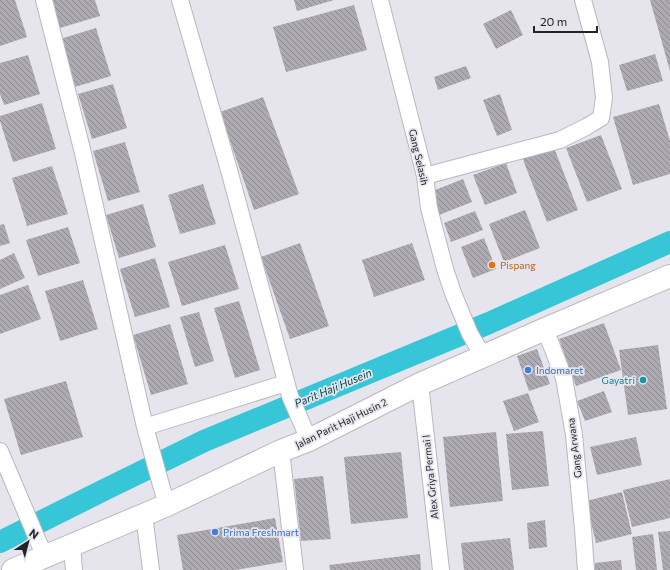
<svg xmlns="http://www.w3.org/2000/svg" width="670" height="570" font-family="Commissioner,sans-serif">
<defs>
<pattern id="building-back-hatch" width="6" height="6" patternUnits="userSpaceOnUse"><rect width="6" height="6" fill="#adaab2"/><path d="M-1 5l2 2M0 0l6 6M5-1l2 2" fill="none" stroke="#8d8a91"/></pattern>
</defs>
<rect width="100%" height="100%" fill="#e6e5ee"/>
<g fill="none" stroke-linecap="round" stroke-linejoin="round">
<path stroke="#37c6d7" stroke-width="22" d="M0,542L104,490L204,441L489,323L670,242"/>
</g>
<path fill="url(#building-back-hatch)" d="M0,0H15L27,37L0,46Z
M52,0H95L100,16L60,28Z
M294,0H334L297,11Z
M650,0H670V71Z
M354,5L367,50L286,72L273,27Z
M511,10L523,35L496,49L483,24Z
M96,28L111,76L75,87L60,39Z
M655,54L663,81L627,91L619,65Z
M28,55L40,94L4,105L0,94V63Z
M466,66L471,78L438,90L434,77Z
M113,84L127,128L92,139L78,94Z
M500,94L512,130L497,136L483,100Z
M263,97L299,194L254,210L220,112Z
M42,103L56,149L13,162L0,121V116Z
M659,104L670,141V174L633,185L613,117Z
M601,135L622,189L587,202L566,148Z
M125,142L140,192L108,201L93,151Z
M553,145L578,210L547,222L522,157Z
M506,163L517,193L485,205L473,175Z
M52,166L68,214L27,226L12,178Z
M463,179L472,202L439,215L430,192Z
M203,184L216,224L180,234L168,195Z
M143,204L156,247L119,258L106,215Z
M525,210L540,248L504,262L489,224Z
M475,211L483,230L451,242L444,223Z
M4,224L10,243L0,246V225Z
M68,227L80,263L38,276L26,240Z
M484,238L496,269L473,278L461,247Z
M300,243L329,326L290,339L261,257Z
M412,243L425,280L374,297L362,260Z
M225,245L239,289L182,306L168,262Z
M14,253L25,278L0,289V260Z
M155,258L170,307L135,317L120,269Z
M83,280L98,329L60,341L45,291Z
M28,285L41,319L0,334V295Z
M239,301L260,370L235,378L214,308Z
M199,312L214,361L195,367L180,317Z
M604,323L621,370L576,386L559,339Z
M170,324L188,384L151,395L133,335Z
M658,345L667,409L628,415L619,350Z
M537,349L550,384L529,391L517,356Z
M66,381L83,437L21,455L4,399Z
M604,391L612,412L585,421L577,401Z
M528,393L539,422L514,431L503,401Z
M543,431L549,486L512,490L506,434Z
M496,432L503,501L450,507L443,437Z
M636,437L642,465L597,475L590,447Z
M401,452L408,518L351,524L344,457Z
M323,476L331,539L301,541L294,479Z
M670,479V518L632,527L623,490Z
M622,492L632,534L596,543L586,501Z
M275,518L283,562L236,570H183L177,535Z
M545,520L547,547L529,549L527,523Z
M670,531V570H663L658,532Z
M653,534L657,570H636L632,537Z
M510,538L514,570H464L461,543Z
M420,554L421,570H330L329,565Z
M621,560L622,570H595V563Z"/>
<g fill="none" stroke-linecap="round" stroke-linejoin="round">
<g stroke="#b8b8c0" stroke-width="18">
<path id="street" d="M44,0L82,149L145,427L161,485L167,505
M180,0L229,170L290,396L309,440
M380,0L425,176L429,208L445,269L453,293L470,334L483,356
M425,176L560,140L586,127L601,118L604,98L600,62L583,0
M545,329L564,378L574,435L583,529L586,570
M420,384L441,570
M145,427L286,383
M0,451L38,541L45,556
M281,451L295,570
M144,515L151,570
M72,545L74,570"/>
</g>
<g stroke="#b8b8c0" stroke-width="24">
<path id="secondary" d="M13,570L167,505L281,451L309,440L420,384L545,329L670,276"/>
</g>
<use href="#street" stroke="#fff" stroke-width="16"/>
<use href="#secondary" stroke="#fff" stroke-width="22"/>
</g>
<circle fill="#e8710a" stroke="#e6e5ee" stroke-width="1.5" cx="492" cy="265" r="4"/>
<g fill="#3f7fe0" stroke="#e6e5ee" stroke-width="1.5">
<circle cx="528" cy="370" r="4"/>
<circle cx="215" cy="532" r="4"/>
</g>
<circle fill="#0f9aa8" stroke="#e6e5ee" stroke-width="1.5" cx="643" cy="380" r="4"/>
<g text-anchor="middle" stroke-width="3.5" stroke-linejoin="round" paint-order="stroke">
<g font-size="10" fill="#242427" stroke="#e6e5ee">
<text transform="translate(419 157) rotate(77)" y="4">Gang Selasih</text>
<text transform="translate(341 423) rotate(-26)" y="4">Jalan Parit Haji Husin 2</text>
<text transform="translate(574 448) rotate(-97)" y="4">Gang Arwana</text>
<text transform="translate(430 477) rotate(-96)" y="4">Alex Griya Permai I</text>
</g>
<g font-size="10" fill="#c56008" stroke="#e6e5ee" text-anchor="start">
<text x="500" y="269">Pispang</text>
</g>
<g font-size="10" fill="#366cbe" stroke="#e6e5ee" text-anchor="start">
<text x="536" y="374">Indomaret</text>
<text x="223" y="536">Prima Freshmart</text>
</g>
<g font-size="10" fill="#0d838f" stroke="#e6e5ee" text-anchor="end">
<text x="635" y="384">Gayatri</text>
</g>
<g font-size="11" font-style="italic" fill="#05454c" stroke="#e6e5ee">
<text transform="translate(333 388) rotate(-23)" y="4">Parit Haji Husein</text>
</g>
</g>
<g transform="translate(28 542) rotate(36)" stroke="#e6e5ee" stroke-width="3" paint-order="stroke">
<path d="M0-3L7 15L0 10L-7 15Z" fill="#242427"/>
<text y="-6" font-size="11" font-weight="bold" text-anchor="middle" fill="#242427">N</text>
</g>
<path d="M534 26v6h63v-6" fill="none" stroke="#242427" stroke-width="2"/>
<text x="540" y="26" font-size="12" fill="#242427" stroke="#e6e5ee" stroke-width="3" paint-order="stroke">20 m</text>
</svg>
